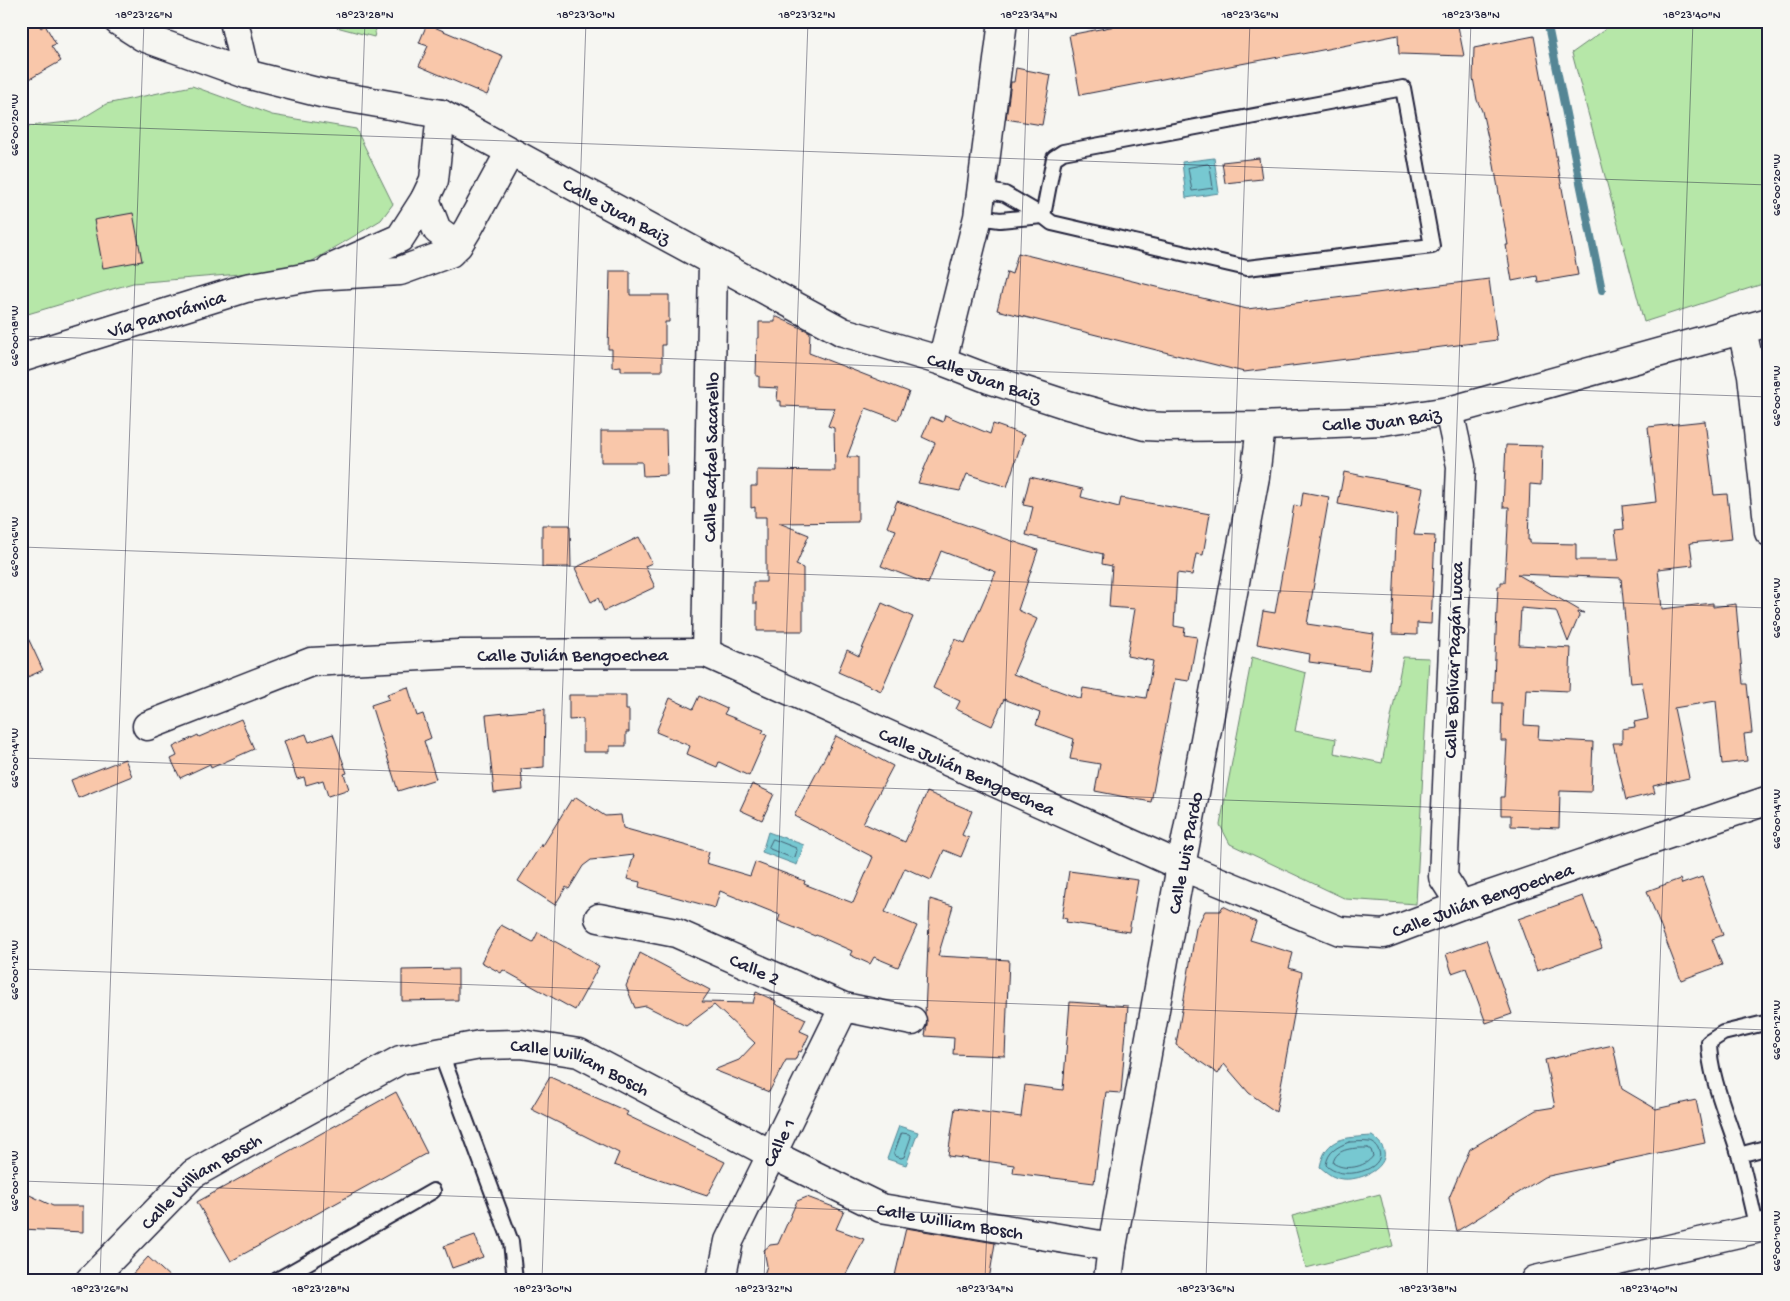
<svg xmlns="http://www.w3.org/2000/svg" width="1790" height="1301" font-family="'Gochi Hand',sans-serif">
<rect width="100%" height="100%" fill="#f6f6f2"/>
<filter id="ink" filterUnits="userSpaceOnUse"><feTurbulence type="fractalNoise" baseFrequency=".02" numOctaves="2"/><feDisplacementMap in="SourceGraphic" scale="10" xChannelSelector="R" yChannelSelector="G"/><feConvolveMatrix kernelMatrix="1 2 1 2 8 2 1 2 1" color-interpolation-filters="sRGB"/></filter>
<g filter="url(#ink)">
<path fill="#b6e7a8" stroke="#6c8472" d="M314,21H378L374,37Z
M1617,21H1769V282L1644,322L1572,53Z
M192,86L272,115L356,129L393,204L381,220L299,269L133,283L21,316V127L78,121L106,104Z
M1252,657L1306,673L1295,731L1336,739L1334,753L1382,763L1403,657L1429,658L1416,904L1346,899L1230,844L1220,825Z
M1380,1194L1393,1246L1306,1268L1292,1216Z"/>
<path fill="#77c8d1" stroke="#558695" d="M1214,158L1219,193L1186,198L1182,162Z
M768,832L804,845L797,865L762,852Z
M899,1126L918,1132L906,1165L887,1159Z
M1372,1136C1406,1160 1362,1185 1337,1178C1330,1176 1325,1171 1320,1167C1326,1136 1345,1138 1372,1136Z"/>
<g fill="none" stroke-linecap="round" stroke-linejoin="round">
<path stroke="#446477" stroke-width="1" d="M1208,164L1210,166L1213,188L1192,191L1188,168Z
M773,839L796,848L797,850L795,857L792,858L770,849L769,847Z
M902,1133L909,1134L911,1137L904,1157L901,1158L895,1156L894,1154Z
M1349,1142C1355,1142 1363,1141 1369,1142C1373,1142 1376,1145 1378,1149C1389,1169 1342,1183 1326,1165C1328,1151 1337,1147 1349,1142Z
M1368,1148L1371,1150L1373,1156C1365,1168 1344,1171 1333,1163C1336,1147 1356,1148 1368,1148Z"/>
<path stroke="#558695" stroke-width="8" d="M1547,21L1602,290"/>
</g>
<path fill="#f9c7aa" stroke="#22223b" d="M21,21H36L41,28L45,25L56,44L51,46L61,61L21,84Z
M1141,21H1457L1464,56L1399,54L1398,35L1302,54L1301,53L1235,65L1080,95L1069,35Z
M427,24L503,56L487,95L419,66L428,46L419,43Z
M1534,36L1578,275L1538,282L1537,276L1512,281L1506,245H1508L1494,165L1482,111L1477,100L1473,78L1474,48Z
M1016,68L1051,75L1042,125L1006,119L1011,82H1014Z
M1259,158L1262,179L1225,183L1222,162Z
M133,213L142,261L103,268L94,220Z
M1018,253L1247,309L1489,279L1497,340L1244,372L997,310L1007,272L1012,274Z
M610,271H630V295H669V322H665V345H662V371H621V366L612,367V349H608Z
M775,316L810,332L809,353L909,392L898,420L866,408L847,457H858V522L779,523L809,535L796,565L803,568V631H757V603H753V582H766V517H755V507L751,508V486H757V470L835,471L834,428L828,426L835,408L781,406V401H777L778,388L759,387V376H756L757,338H759V322H775Z
M945,415L990,434L993,424L1024,435L1007,487L967,474L960,491L918,483L935,443L922,437L931,417L943,422Z
M1705,421L1714,495L1727,494L1732,539L1690,543L1693,565L1658,569L1662,609L1713,603V607L1736,604L1743,684H1747L1752,733L1744,734L1747,761L1722,764L1716,701L1674,708L1689,778L1653,786L1655,793L1626,800L1613,743H1622V729L1635,727L1634,722L1648,719L1642,682L1631,683L1621,578L1517,574L1584,613L1578,612L1579,616L1568,642L1556,611L1521,608L1519,645L1571,648L1569,691L1526,689L1524,725L1539,726L1538,739L1593,742L1591,792L1560,791L1559,828L1511,826V815H1501V797H1504L1507,741H1501L1502,703H1493L1498,586H1501V582H1505L1509,507H1503L1506,445L1542,446L1541,485L1530,484L1528,540H1530V543L1576,544V560H1619L1615,530L1624,529L1622,506L1656,502L1648,427Z
M601,431H666L667,475L643,476L642,462H601Z
M1344,472L1423,488L1414,535L1435,536L1431,624L1417,623V635L1392,634L1397,515L1338,504Z
M1030,477L1083,489L1081,497L1119,507L1121,498L1210,514L1203,555L1196,554L1192,575L1177,573L1174,626L1185,628L1184,635L1197,637L1189,681L1175,679L1151,802L1095,791L1100,764L1070,759L1074,739L1036,725L1040,713L1004,699L992,726L956,709L960,701L933,688L955,639L965,643L996,572L941,551L928,584L881,566L896,530L887,527L897,501L1038,550L1018,610L1037,619L1013,674L1081,699L1083,688L1146,698L1153,661L1127,656L1135,609L1109,607L1112,566L1102,564L1103,554L1026,535L1033,507L1023,505Z
M1303,492L1329,497L1307,624L1374,634L1369,670L1309,662L1310,654L1257,644L1263,611L1275,613L1294,505L1301,507Z
M542,525H570L571,567H542Z
M639,537L652,563L645,566L655,587L604,611L598,598L591,602L575,568Z
M882,603L913,617L881,691L838,672L847,650L859,656Z
M21,623L43,670L21,680Z
M408,687L417,716L423,714L431,738L424,741L436,779L398,791L371,705L389,699L387,694Z
M569,695H626V710H629V732H626V746H610V752H583V719L569,720Z
M699,696L727,709L724,714L764,730L762,733L767,735L749,776L719,762L717,767L687,754L690,746L656,732L670,698L693,709Z
M545,709L544,767L521,769L523,790L494,793L486,715Z
M241,719L254,749L211,768L210,764L180,778L171,759L177,756L173,747L198,735L199,737Z
M306,734L309,742L333,734L347,773L344,774L349,789L328,796L323,780L306,785L304,777L297,779L284,741Z
M836,736L893,766L863,823L905,842L927,792L972,811L962,835L969,838L961,857L944,850L931,880L905,868L885,912L917,926L898,967L874,957L870,964L850,955L852,951L816,935L815,936L778,921L780,915L720,891L715,908L639,887L640,882L627,879L634,855L591,860L583,866L569,889L566,887L555,905L518,881L542,843V847L571,800L573,801L576,797L605,816L621,815L623,828L709,852L706,863L750,876L755,862L805,881L804,884L853,903L873,857L794,816Z
M125,759L132,776L78,798L71,780Z
M752,784L774,794L762,820L740,810Z
M1069,871L1138,880L1129,932L1066,922L1067,919L1062,918Z
M1702,877L1723,935L1712,939L1722,965L1681,980L1647,891L1680,879L1682,884Z
M1583,896L1602,948L1537,971L1518,919Z
M930,899L953,906L938,956L1009,960L1005,1056L953,1054L954,1038L925,1036L927,1024L925,1014Z
M1223,906L1256,922L1250,940L1293,953L1289,968L1302,972L1276,1112L1249,1093L1224,1064L1218,1074L1176,1045L1196,928L1205,911H1220Z
M501,925L533,942L538,932L599,966L575,1010L503,970L501,973L481,962Z
M1486,940L1512,1014L1486,1023L1466,968L1452,973L1446,954Z
M640,953L710,990L702,1002L753,1003L756,992L776,1001L775,1004L806,1019L800,1031L809,1035L801,1052L799,1051L795,1060H786L769,1092L714,1070L739,1060L755,1043L714,1005L686,1026L646,1006L635,1008L626,986Z
M458,969V1000L402,1001V970Z
M1070,1002L1128,1006L1121,1093L1106,1092L1094,1183L1013,1173L1014,1165L948,1156L955,1108L1021,1117L1025,1085L1063,1090Z
M1613,1045L1622,1089L1656,1109L1696,1100L1705,1143L1544,1177L1457,1231L1449,1198L1470,1149L1536,1110L1555,1107L1545,1060Z
M550,1077L628,1112L626,1115L725,1162L707,1196L614,1165L619,1153L531,1109Z
M396,1092L427,1153L231,1261L197,1202Z
M21,1191L53,1206H83V1232L21,1229Z
M807,1197L844,1211L836,1229L864,1239L843,1280H762L767,1266L764,1250L770,1245L778,1244L797,1201Z
M906,1228L995,1243L989,1280H894Z
M475,1235L483,1257L452,1268L444,1246Z
M148,1257L173,1280H127Z"/>
<g fill="none" stroke-linecap="round" stroke-linejoin="round">
<g stroke="#22223b" stroke-width="18">
<path id="service" d="M983,190L1005,194L1043,216L1052,223L1247,268L1432,246L1403,88L1063,152L1054,158L1043,216
M978,217L1000,220L1043,216
M440,1051L511,1242L515,1280
M1739,1155L1769,1147
M1757,1229C1751,1204 1746,1179 1739,1154C1729,1120 1709,1077 1709,1042L1723,1033L1769,1022
M277,1280L433,1191"/>
</g>
<g stroke="#22223b" stroke-width="31">
<g id="minor">
<path d="M234,21L246,74"/>
<path d="M425,199L437,230L458,245"/>
<path d="M330,269L400,238L425,199L434,180L441,114"/>
<path d="M1742,330L1752,375L1769,532"/>
<path id="s1" d="M21,358L246,288L315,276L400,271L450,253L458,245L469,227L510,152"/>
<path d="M942,361L978,217L1003,21"/>
<path d="M1449,411L1461,466L1443,877L1461,905"/>
<path id="s2" d="M706,653L713,262"/>
<path id="s3" d="M147,726L311,662L459,654L706,653L1181,866L1340,931L1384,934L1461,905L1769,800"/>
<path id="s4" d="M599,918L676,933L844,1007L912,1021"/>
<path id="s5" d="M90,1280L193,1174L242,1146L400,1060L480,1045L521,1044L579,1053L771,1154L881,1208L1112,1247"/>
<path id="s6" d="M721,1280L729,1241L844,1007"/>
<path id="s7" d="M1108,1280L1112,1247L1181,866L1255,477L1261,426"/>
<path d="M1535,1280L1769,1226"/>
</g>
</g>
<g stroke="#22223b" stroke-width="31">
<g id="tertiary">
<path id="s8" d="M118,21L143,37L246,74L321,93L441,114L843,332L942,361L989,379L1068,405L1145,426L1166,427L1261,426L1383,421L1449,411L1769,322"/>
</g>
</g>
<use href="#service" stroke="#f6f6f2" stroke-width="14"/>
<use href="#minor" stroke="#f6f6f2" stroke-width="28"/>
<use href="#tertiary" stroke="#f6f6f2" stroke-width="28"/>
</g>
</g>
<path fill="none" stroke="#22223b" stroke-width="1" stroke-opacity="0.45" d="M21,124L1769,185M21,336L1769,397M21,547L1769,608M21,758L1769,819M21,969L1769,1030M21,1181L1769,1242M100,1280L144,21M321,1280L365,21M542,1280L586,21M764,1280L808,21M985,1280L1029,21M1206,1280L1250,21M1427,1280L1471,21M1649,1280L1693,21"/>
<g text-anchor="middle" stroke-width="4.5" stroke-linejoin="round" paint-order="stroke">
<g font-size="19" fill="#22223b" stroke="#f6f6f2">
<text dy="7" stroke="none"><textPath href="#s8" startOffset="539">Calle Juan Baiz</textPath></text>
<text dy="7" stroke="none"><textPath href="#s1" startOffset="152">Vía Panorámica</textPath></text>
<text dy="7" stroke="none"><textPath href="#s8" startOffset="944">Calle Juan Baiz</textPath></text>
<text dy="7" stroke="none"><textPath href="#s8" startOffset="1349">Calle Juan Baiz</textPath></text>
<text dy="7" stroke="none"><textPath href="#s2" startOffset="196">Calle Rafael Sacarello</textPath></text>
<text dy="7" stroke="none"><textPath href="#s3" startOffset="438">Calle Julián Bengoechea</textPath></text>
<text transform="translate(1452 660) rotate(-88)" y="7">Calle Bolívar Pagán Lucca</text>
<text dy="7" stroke="none"><textPath href="#s3" startOffset="858">Calle Julián Bengoechea</textPath></text>
<text dy="7" stroke="none"><textPath href="#s7" startOffset="434">Calle Luis Pardo</textPath></text>
<text dy="7" stroke="none"><textPath href="#s3" startOffset="1412">Calle Julián Bengoechea</textPath></text>
<text dy="7" stroke="none"><textPath href="#s4" startOffset="165">Calle 2</textPath></text>
<text dy="7" stroke="none"><textPath href="#s5" startOffset="570">Calle William Bosch</textPath></text>
<text dy="7" stroke="none"><textPath href="#s6" startOffset="150">Calle 1</textPath></text>
<text dy="7" stroke="none"><textPath href="#s5" startOffset="150">Calle William Bosch</textPath></text>
<text dy="7" stroke="none"><textPath href="#s5" startOffset="975">Calle William Bosch</textPath></text>
</g>
</g>
<rect width="1790" height="1301" fill="none" stroke="#f6f6f2" stroke-width="55"/>
<rect x="28" y="28" width="1734" height="1246" fill="none" stroke="#22223b" stroke-width="2"/>
<g font-size="12" text-anchor="middle" fill="#22223b">
<text x="144" y="18">18°23'26"N</text>
<text x="365" y="18">18°23'28"N</text>
<text x="586" y="18">18°23'30"N</text>
<text x="807" y="18">18°23'32"N</text>
<text x="1029" y="18">18°23'34"N</text>
<text x="1250" y="18">18°23'36"N</text>
<text x="1471" y="18">18°23'38"N</text>
<text x="1692" y="18">18°23'40"N</text>
<text transform="translate(14 125) rotate(-90)" y="4">66°00'20"W</text>
<text transform="translate(1776 185) rotate(-90)" y="4">66°00'20"W</text>
<text transform="translate(14 336) rotate(-90)" y="4">66°00'18"W</text>
<text transform="translate(1776 396) rotate(-90)" y="4">66°00'18"W</text>
<text transform="translate(14 547) rotate(-90)" y="4">66°00'16"W</text>
<text transform="translate(1776 608) rotate(-90)" y="4">66°00'16"W</text>
<text transform="translate(14 758) rotate(-90)" y="4">66°00'14"W</text>
<text transform="translate(1776 819) rotate(-90)" y="4">66°00'14"W</text>
<text transform="translate(14 970) rotate(-90)" y="4">66°00'12"W</text>
<text transform="translate(1776 1030) rotate(-90)" y="4">66°00'12"W</text>
<text transform="translate(14 1181) rotate(-90)" y="4">66°00'10"W</text>
<text transform="translate(1776 1241) rotate(-90)" y="4">66°00'10"W</text>
<text x="100" y="1292">18°23'26"N</text>
<text x="321" y="1292">18°23'28"N</text>
<text x="543" y="1292">18°23'30"N</text>
<text x="764" y="1292">18°23'32"N</text>
<text x="985" y="1292">18°23'34"N</text>
<text x="1206" y="1292">18°23'36"N</text>
<text x="1428" y="1292">18°23'38"N</text>
<text x="1649" y="1292">18°23'40"N</text>
</g>
</svg>
